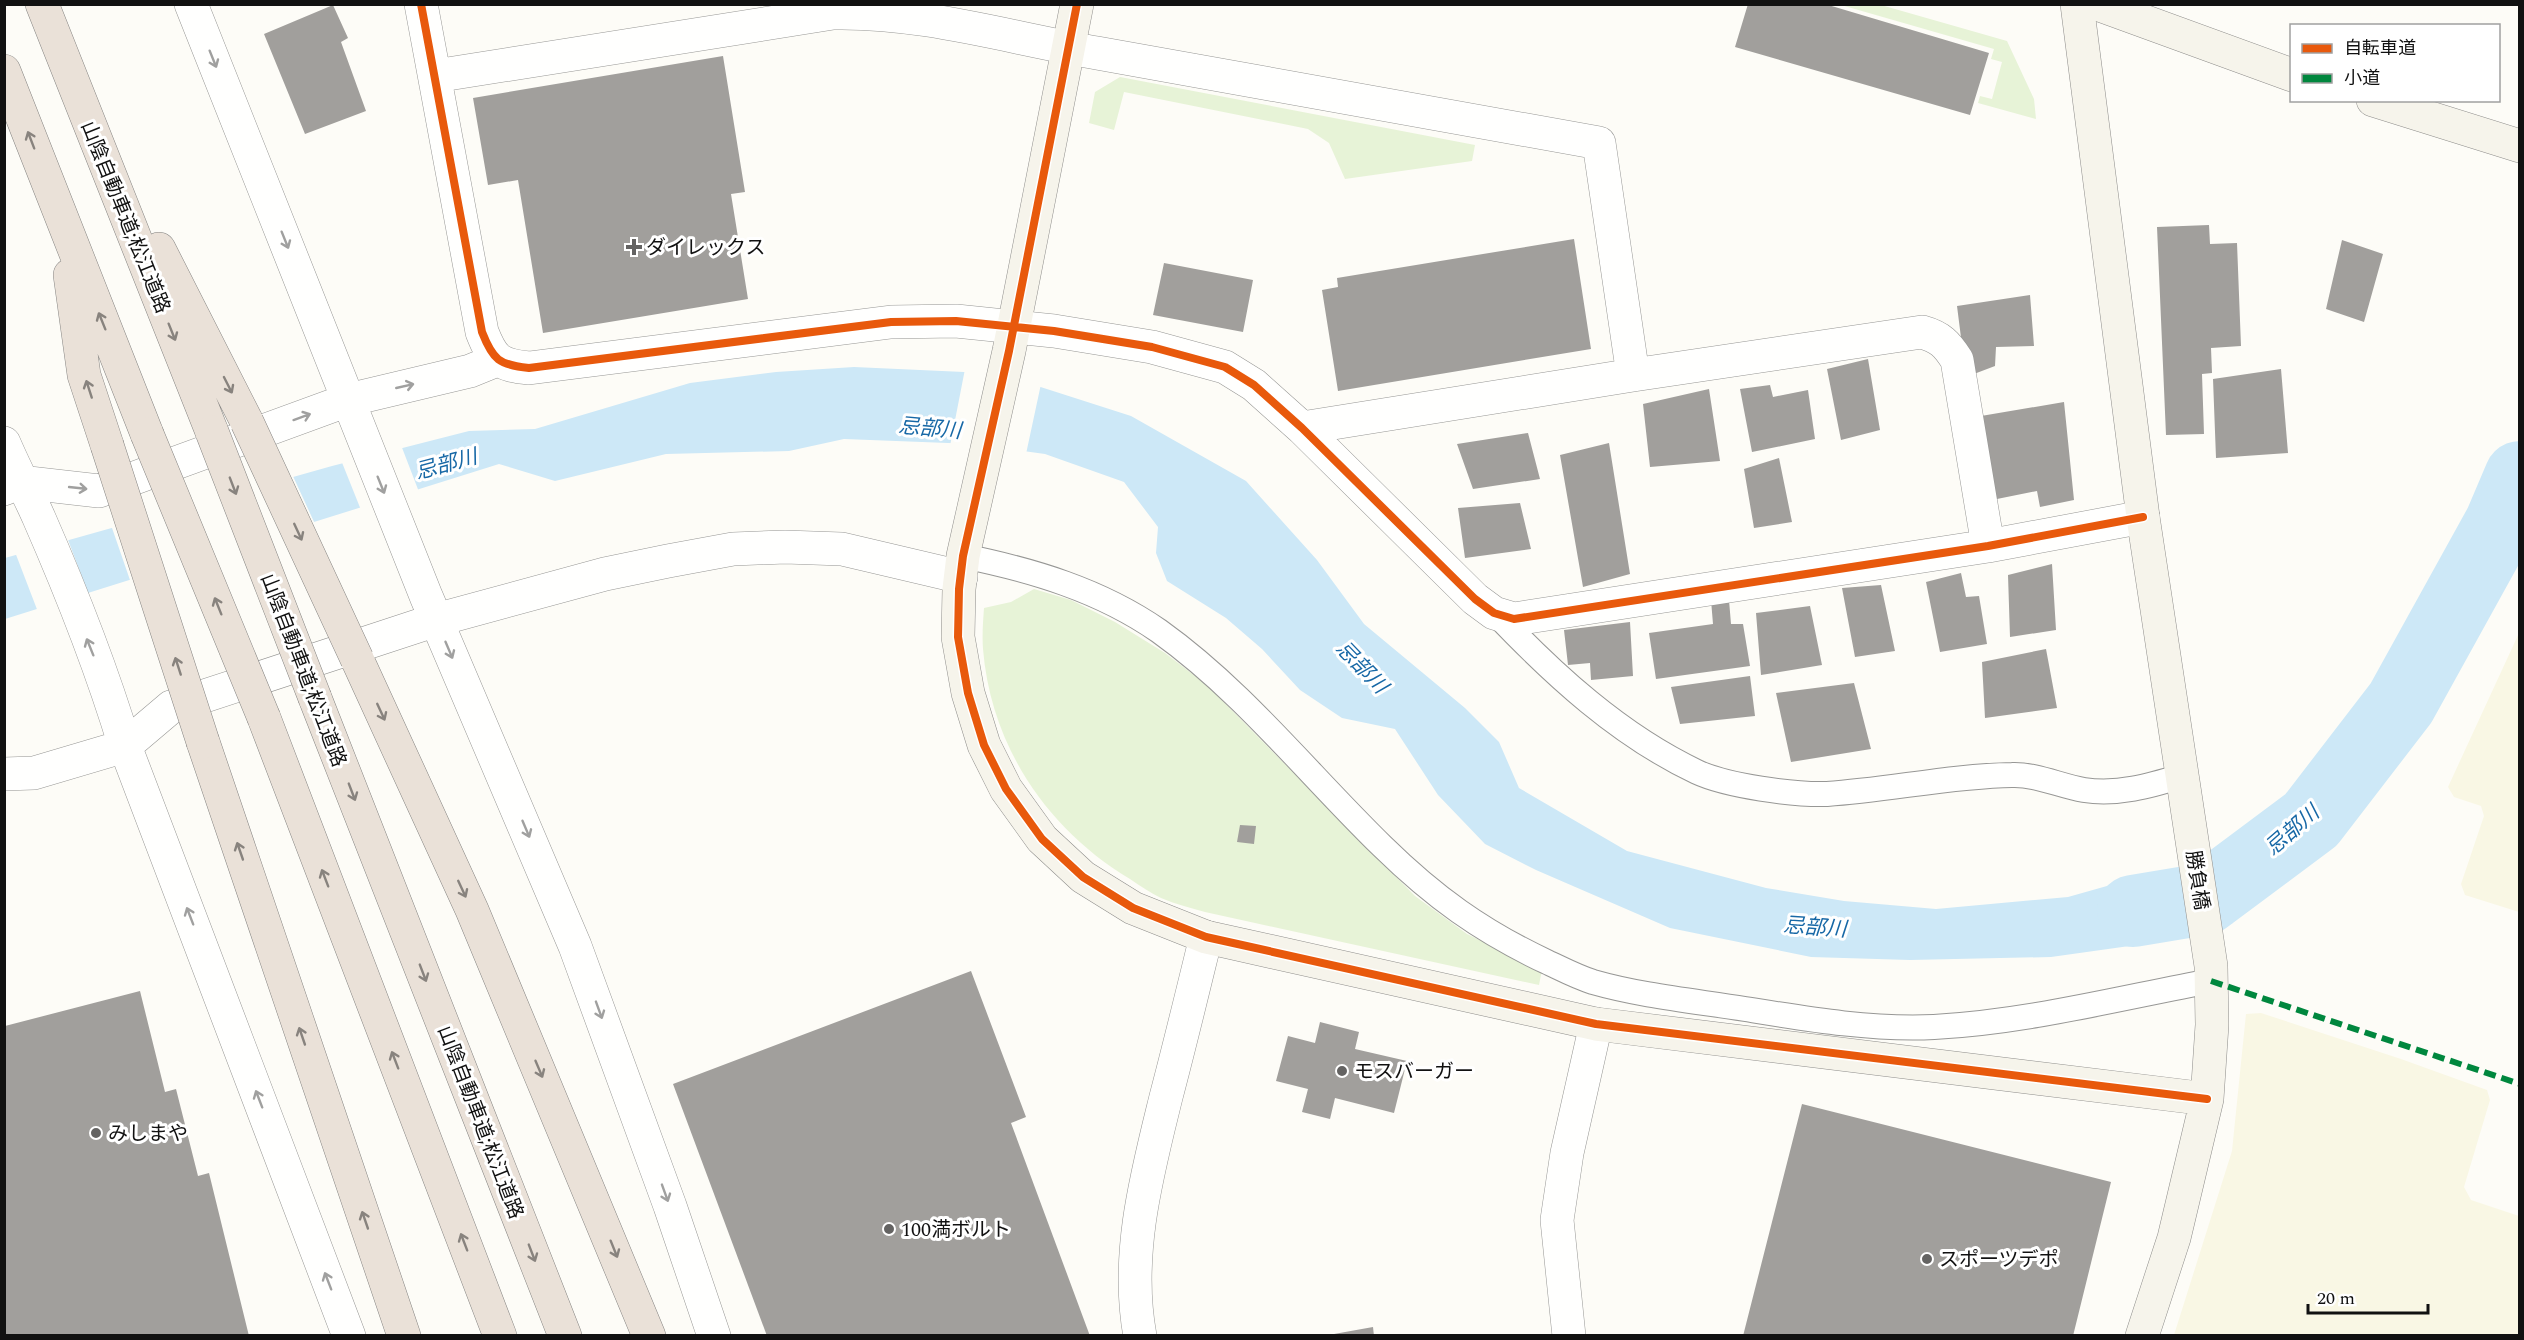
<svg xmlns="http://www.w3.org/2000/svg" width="2524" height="1340" font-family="Spectral,'Noto Sans JP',serif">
<rect width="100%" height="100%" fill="#fdfcf7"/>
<path fill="#f9f7e4" d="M2519,633V912L2465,895L2461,884L2484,816L2481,806L2454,797L2448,787Z
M2261,1013L2401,1059L2487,1090L2490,1100L2464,1187L2471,1200L2519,1216V1335H2174L2232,1151L2246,1014Z"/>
<path fill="#e7f3d7" d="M1841,5H1881L2007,41L2034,99L2036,119L1978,103L1980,96L1992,99L2002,62L1991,59L1994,49Z
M1120,77L1475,145L1472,161L1345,179L1329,143L1308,129L1124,92L1114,130L1089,123L1095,92Z
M1034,589L1071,600L1115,622L1165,653L1207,685L1415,896L1467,934L1542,970L1539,985L1205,912C1191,908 1175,904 1161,898C1151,893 1140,886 1130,879C1048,830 991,747 983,649C982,636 983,622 984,608L1011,602Z"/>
<path fill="#cde8f7" d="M854,367L964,372L1025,382L1131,416L1246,481L1317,560L1364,624L1465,708L1499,742L1519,788L1627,851L1766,888L1844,901L1936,909L2068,897L2153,873L2219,846L2233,923L2158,942L2051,957L1910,960L1811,957L1670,928L1536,870L1485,844L1438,795L1395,729L1342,718L1300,690L1262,649L1226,618L1167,581L1156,553L1158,527L1124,482L1045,454L974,444L844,439L789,451L666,454L555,481L499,464L5,619V558L332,466L469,431L535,429L690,383L776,372Z"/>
<path fill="#fdfcf7" d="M965,369L1025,379L1041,384L1026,454L950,446Z
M401,445L419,492L361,510L341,460Z
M292,474L315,524L131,583L111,525Z
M67,537L89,596L38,612L15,552Z
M2213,846L2226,927L2166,942L2154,870Z"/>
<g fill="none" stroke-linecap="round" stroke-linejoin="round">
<path stroke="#cde8f7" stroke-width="72" d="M2133,911L2205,899L2311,820L2401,703L2500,524L2520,477"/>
</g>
<path fill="#a19f9c" d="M1748,4H1825L1989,53L1970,115L1735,47Z
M333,5L348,38L341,42L366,111L305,134L264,34Z
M723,56L745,192L731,194L748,299L543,333L518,180L488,185L473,98Z
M2209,225L2210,244L2237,243L2241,346L2211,348L2212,373L2202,374L2204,434L2166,435L2157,227Z
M1574,239L1591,349L1338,391L1322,290L1338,287L1337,278Z
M2342,240L2383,254L2364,322L2326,309Z
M1164,263L1253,280L1243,332L1153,315Z
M2030,295L2034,346L1996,347L1995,366L1966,377L1957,306Z
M1868,359L1880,430L1841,440L1827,369Z
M2281,369L2288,453L2216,458L2213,379Z
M1770,385L1773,397L1808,390L1815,439L1752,452L1740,389Z
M1709,389L1720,461L1650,467L1643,404Z
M2064,402L2074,500L2040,507L2037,491L1992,500L1981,416Z
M1528,433L1540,479L1473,489L1457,444Z
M1609,443L1630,574L1583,587L1560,455Z
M1779,458L1792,522L1754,528L1744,469Z
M1520,503L1531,549L1465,558L1458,508Z
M2052,564L2056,630L2010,637L2008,575Z
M1961,573L1966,597L1979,596L1987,644L1940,652L1926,582Z
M1881,585L1895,651L1855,657L1842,588Z
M1711,600H1729L1731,624H1743L1750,666L1656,679L1649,633L1713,624Z
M1810,606L1822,665L1761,675L1756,613Z
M1630,622L1633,676L1591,680L1590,663L1568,665L1564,630Z
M2046,649L2057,708L1985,718L1982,662Z
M1750,676L1755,716L1680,724L1671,687Z
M1854,683L1871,749L1791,762L1776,693Z
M1240,825L1256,826L1254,844L1237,842Z
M971,971L1026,1117L1011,1123L1090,1336H767L673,1084Z
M140,991L165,1092L176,1089L198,1176L209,1173L249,1336H5V1026Z
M1320,1022L1359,1032L1355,1049L1407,1061L1394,1113L1335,1098L1330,1119L1302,1112L1308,1089L1276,1081L1288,1036L1315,1043Z
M1802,1104L2111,1182L2073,1336H1743Z
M1373,1327L1374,1336H1334V1334Z"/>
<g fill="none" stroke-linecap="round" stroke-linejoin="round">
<g stroke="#979795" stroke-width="26">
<path id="lane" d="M963,556C1032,570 1100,590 1159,631C1243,691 1308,774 1382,846C1434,897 1481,931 1547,962C1562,969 1577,977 1593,982C1642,996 1695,1001 1745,1009C1807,1019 1871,1030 1934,1027C2027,1022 2120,998 2211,981
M1495,613C1554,675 1619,735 1697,772C1727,786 1794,795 1827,794C1889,790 1950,776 2012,775C2036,774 2060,786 2084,790C2118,795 2149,786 2182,776"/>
</g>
<g stroke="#979795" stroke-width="34">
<path id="street" d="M191,4L426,596L575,946L670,1206L714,1336
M421,4L482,332C493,360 499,365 529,368L891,322L956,321L1054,331L1152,347L1225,367L1254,385L1302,428L1475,599L1494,613L1514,619L1988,546L2143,517
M435,76L833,13C922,11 1010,38 1097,53C1265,83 1432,113 1599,143L1633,375
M1302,428L1633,375L1922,332C1940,337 1947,344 1957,360L1988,546
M4,443C15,469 28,493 39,518C71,591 102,670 125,746L349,1336
M4,489L20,482L99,491L348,400L470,371L497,360
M4,774L34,773L125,746L171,707L436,620L605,574L668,561L733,549L785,547L842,549L961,577
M1140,1336C1125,1255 1147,1174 1166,1097C1180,1044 1193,990 1206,937
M1569,1336L1557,1220L1567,1153L1596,1024"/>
</g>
<g stroke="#8e8d8b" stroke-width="34">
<path id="secondary" d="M1077,4L1009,351L963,556L959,589L958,637L968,693L984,745L1006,789L1042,839L1083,877L1133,908L1206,937L1596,1024L2207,1099
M2077,4L2143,517L2211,966L2212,1025L2207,1099L2174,1238L2142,1336
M2097,4L2292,75
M2373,100L2520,146"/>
</g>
<g stroke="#858482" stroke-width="34">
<path id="highway" d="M42,4L212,432
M4,71L147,434
M159,249L247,422
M70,275L84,375L107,445
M357,659L472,910L649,1336
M315,698L565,1336
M264,718L500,1336
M203,742L404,1336"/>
</g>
<use href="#lane" stroke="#fffffe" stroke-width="24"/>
<use href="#street" stroke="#fffffe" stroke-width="33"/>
<use href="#secondary" stroke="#f6f4eb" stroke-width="33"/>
<use href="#highway" stroke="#eae1d8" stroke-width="33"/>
<g stroke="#858482" stroke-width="34" stroke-linecap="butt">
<path id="highway-bridge" d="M247,422L357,659
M212,432L315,698
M147,434L264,718
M107,445L203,742"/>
</g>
<use href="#highway-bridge" stroke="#eae1d8" stroke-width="33"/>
<path stroke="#00873e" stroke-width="6" stroke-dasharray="12 6" stroke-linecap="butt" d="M2211,981L2520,1084"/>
<g stroke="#fff" stroke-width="11">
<path id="cycleway" d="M421,4L482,332C493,360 499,365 529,368L891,322L956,321L1054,331L1152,347L1225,367L1254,385L1302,428L1475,599L1494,613L1514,619L1988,546L2143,517
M1077,4L1009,351L963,556L959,589L958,637L968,693L984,745L1006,789L1042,839L1083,877L1133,908L1206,937L1596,1024L2207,1099"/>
</g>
<use href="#cycleway" stroke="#e8590c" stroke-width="8"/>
</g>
<defs><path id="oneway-shaft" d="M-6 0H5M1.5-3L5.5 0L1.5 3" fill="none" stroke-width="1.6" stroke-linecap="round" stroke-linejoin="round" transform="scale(1.5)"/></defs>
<g stroke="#a0a09f">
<use href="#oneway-shaft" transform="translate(213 59) rotate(68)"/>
<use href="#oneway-shaft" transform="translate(285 240) rotate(68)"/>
<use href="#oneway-shaft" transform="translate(405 386) rotate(-13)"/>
<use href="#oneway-shaft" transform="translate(302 417) rotate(-20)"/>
<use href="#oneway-shaft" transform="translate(381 485) rotate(68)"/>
<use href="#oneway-shaft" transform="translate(78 488) rotate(6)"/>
<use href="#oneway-shaft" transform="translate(90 647) rotate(-112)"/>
<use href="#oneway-shaft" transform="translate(449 650) rotate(67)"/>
<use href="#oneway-shaft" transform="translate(526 829) rotate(67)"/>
<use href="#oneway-shaft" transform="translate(190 916) rotate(-111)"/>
<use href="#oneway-shaft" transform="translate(599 1010) rotate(70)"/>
<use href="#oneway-shaft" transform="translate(259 1099) rotate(-111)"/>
<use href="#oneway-shaft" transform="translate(665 1193) rotate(70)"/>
<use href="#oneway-shaft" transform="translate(328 1281) rotate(-111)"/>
</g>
<g stroke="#88837e">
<use href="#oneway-shaft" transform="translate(31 140) rotate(-111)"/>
<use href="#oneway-shaft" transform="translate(102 321) rotate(-112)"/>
<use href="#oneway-shaft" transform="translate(172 332) rotate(68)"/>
<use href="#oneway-shaft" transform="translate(228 385) rotate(63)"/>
<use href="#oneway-shaft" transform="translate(89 389) rotate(-108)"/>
<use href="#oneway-shaft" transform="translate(233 486) rotate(69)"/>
<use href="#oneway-shaft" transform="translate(298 532) rotate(65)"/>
<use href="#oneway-shaft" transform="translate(218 606) rotate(-112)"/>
<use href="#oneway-shaft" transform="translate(178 666) rotate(-108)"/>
<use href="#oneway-shaft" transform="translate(381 712) rotate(65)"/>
<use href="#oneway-shaft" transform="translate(352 792) rotate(69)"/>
<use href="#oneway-shaft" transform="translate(240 851) rotate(-109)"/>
<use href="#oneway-shaft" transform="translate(325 878) rotate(-111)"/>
<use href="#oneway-shaft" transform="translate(462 889) rotate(65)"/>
<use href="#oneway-shaft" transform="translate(423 973) rotate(69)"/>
<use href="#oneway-shaft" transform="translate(302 1036) rotate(-109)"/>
<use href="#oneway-shaft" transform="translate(395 1060) rotate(-111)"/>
<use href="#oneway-shaft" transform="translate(539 1069) rotate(67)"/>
<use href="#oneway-shaft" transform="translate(365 1220) rotate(-109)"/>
<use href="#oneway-shaft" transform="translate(464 1242) rotate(-111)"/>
<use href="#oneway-shaft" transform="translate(614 1249) rotate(68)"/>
<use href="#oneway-shaft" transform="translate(532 1253) rotate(69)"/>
</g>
<g fill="#646362" stroke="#fff" stroke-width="2">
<path d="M631 238h6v6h6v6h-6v6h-6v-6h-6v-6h6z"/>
<circle cx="1342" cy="1071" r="6"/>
<circle cx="96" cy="1133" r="6"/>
<circle cx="889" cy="1229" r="6"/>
<circle cx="1927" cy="1259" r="6"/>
</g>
<g text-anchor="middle" stroke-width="6" stroke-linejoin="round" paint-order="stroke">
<g font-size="20" fill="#111" stroke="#fff">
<text transform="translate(126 217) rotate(68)" y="7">山陰自動車道;松江道路</text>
<text transform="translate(304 670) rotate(69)" y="7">山陰自動車道;松江道路</text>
<text transform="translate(2198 880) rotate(81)" y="7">勝負橋</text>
<text transform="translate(481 1122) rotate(69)" y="7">山陰自動車道;松江道路</text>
</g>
<g font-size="20" fill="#111" stroke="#fff" text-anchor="start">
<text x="646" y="254">ダイレックス</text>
<text x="1354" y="1078">モスバーガー</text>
<text x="108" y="1140">みしまや</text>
<text x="901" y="1236">100満ボルト</text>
<text x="1939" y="1266">スポーツデポ</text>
</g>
<g font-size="21" font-style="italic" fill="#1768a6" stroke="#fff">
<text transform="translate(930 428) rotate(5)" y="7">忌部川</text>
<text transform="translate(446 464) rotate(-15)" y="7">忌部川</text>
<text transform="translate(1362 667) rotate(46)" y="7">忌部川</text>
<text transform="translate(2292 830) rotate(-41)" y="7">忌部川</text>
<text transform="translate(1815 927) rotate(4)" y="7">忌部川</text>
</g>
</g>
<rect width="2524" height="1340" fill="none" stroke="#111111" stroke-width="12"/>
<rect x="2290" y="24" width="210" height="78" fill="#ffffff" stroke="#a0a0a0" stroke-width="1.5"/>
<rect x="2302" y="44" width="30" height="9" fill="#e8590c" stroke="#a0a0a0" stroke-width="1.5"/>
<text x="2344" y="54" font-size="18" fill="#111111">自転車道</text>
<rect x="2302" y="74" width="30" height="9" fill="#00873e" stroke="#a0a0a0" stroke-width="1.5"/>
<text x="2344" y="84" font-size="18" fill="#111111">小道</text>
<path d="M2308 1304v9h120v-9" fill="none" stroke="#111111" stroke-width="3"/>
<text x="2317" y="1304" font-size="18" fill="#111111" stroke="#ffffff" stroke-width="4.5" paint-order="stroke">20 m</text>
</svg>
